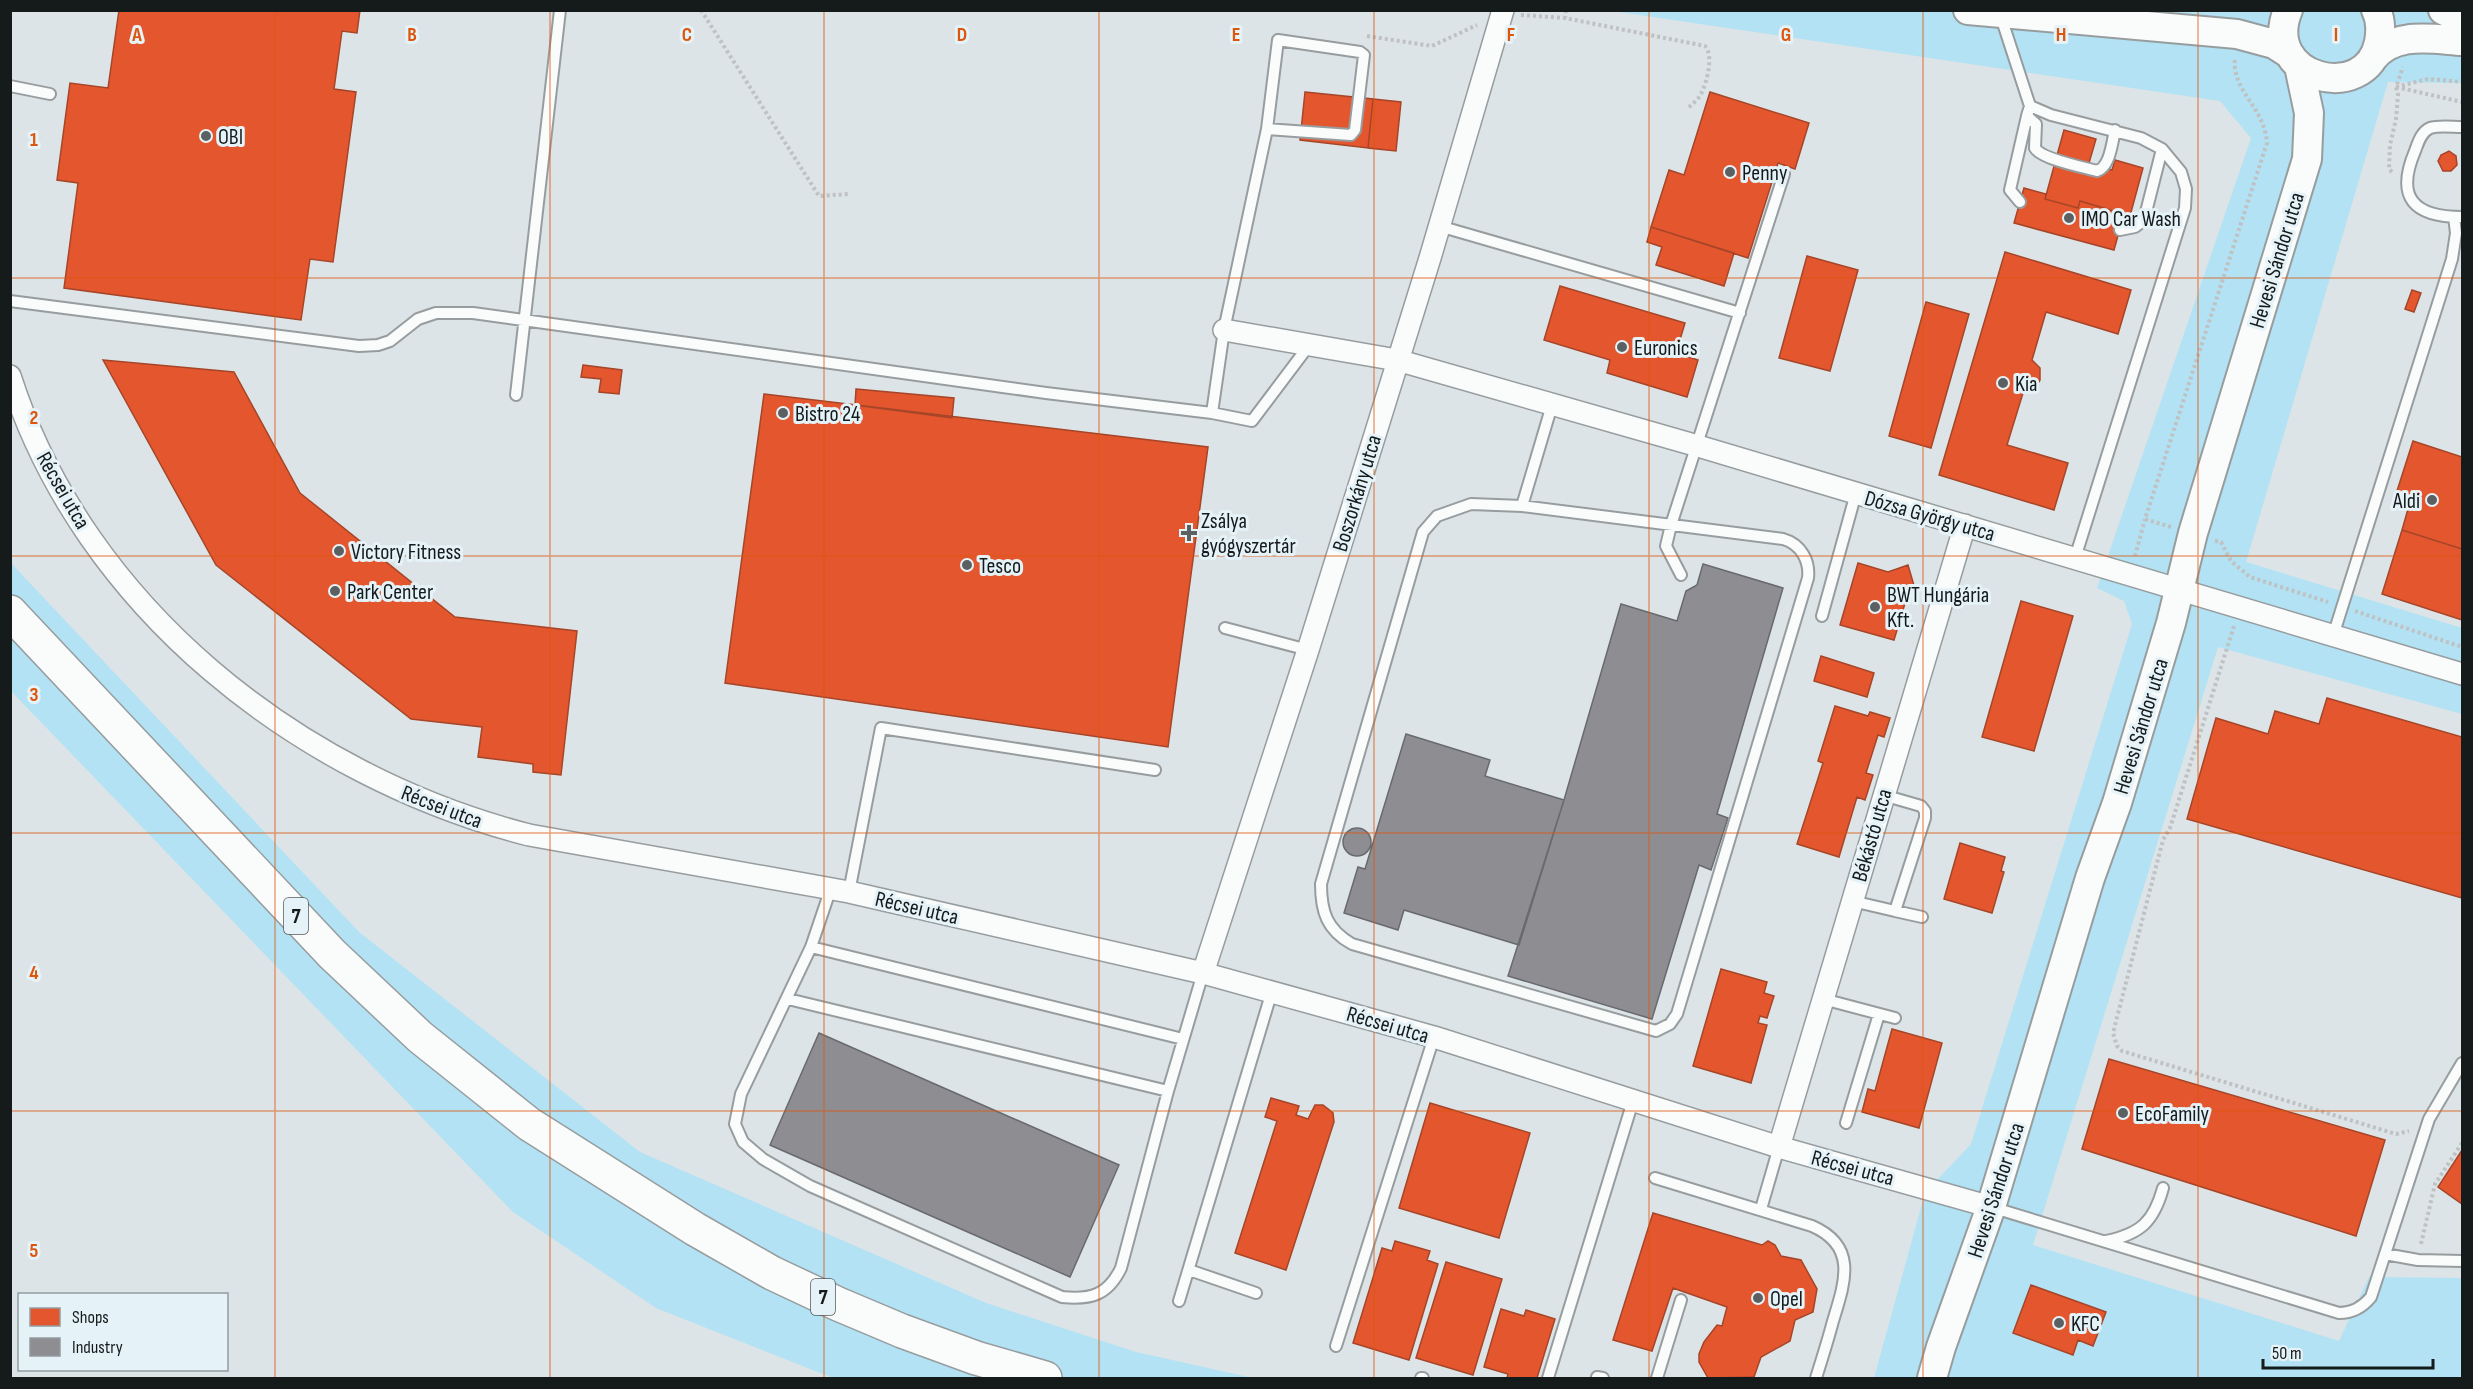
<svg xmlns="http://www.w3.org/2000/svg" width="2473" height="1389" font-family="'Sofia Sans Condensed',sans-serif">
<rect width="100%" height="100%" fill="#dce4e7"/>
<path fill="#b2e2f3" d="M1612,11H2462V83L2388,82L2246,562L2462,628V714L2218,647L2033,1245L2339,1341L2369,1277L2462,1278V1378H1874L1925,1193L1971,1144L2132,624L2124,601L2097,588L2251,138L2220,101Z
M10,562L359,932L640,1152L986,1303L1136,1352L1253,1378H833L656,1308L513,1212L11,691Z"/>
<path fill="#e4572e" stroke="#a64528" stroke-width="1.5" d="M119,10H360L357,33L342,31L334,89L356,92L333,262L310,259L301,320L64,288L78,183L57,180L70,83L108,88Z
M1305,92L1373,99L1368,148L1300,140Z
M1710,92L1809,123L1795,169L1778,163L1748,258L1651,227L1669,170L1684,175Z
M1373,99L1401,102L1396,151L1368,148Z
M2064,130L2096,139L2089,163L2112,170L2115,160L2143,168L2130,216L2080,201L2078,208L2045,199Z
M2449,151L2456,156L2457,165L2451,171H2443L2438,161L2441,155Z
M2024,188L2046,194L2045,199L2078,208L2080,201L2124,214L2114,250L2014,223Z
M1651,227L1734,253L1724,286L1656,265L1662,247L1647,242Z
M2005,252L2131,290L2118,334L2046,312L2032,360L2040,368V380L2034,390L2023,393L2007,445L2068,463L2054,510L1939,475Z
M1807,256L1858,270L1830,371L1779,358Z
M1560,286L1685,323L1676,353L1698,360L1687,397L1607,373L1610,360L1544,340Z
M2412,290L2421,293L2414,312L2405,309Z
M1926,302L1969,314L1931,448L1889,436Z
M103,360L234,372L300,493L455,617L577,631L561,775L533,772V764L478,757L482,727L411,719L216,565Z
M583,365L622,370L619,394L599,392L601,379L581,377Z
M856,389L954,398L952,418L855,405Z
M764,394L1208,447L1168,747L725,683Z
M2413,441L2462,457V549L2402,530L2408,509L2397,491Z
M2402,530L2462,549V620L2382,594Z
M1858,563L1888,572L1908,565L1915,589L1909,590L1894,640L1840,625Z
M2021,601L2073,616L2034,751L1982,737Z
M1821,656L1874,673L1867,697L1814,681Z
M2327,698L2462,737V898L2187,819L2216,718L2268,734L2275,711L2319,724Z
M1835,706L1868,716L1870,712L1890,718L1884,737L1878,735L1866,773L1873,775L1865,800L1857,797L1839,857L1797,844L1823,763L1818,761Z
M1960,843L2005,857L2001,871L2004,872L1992,913L1944,899Z
M1721,969L1767,982L1764,993L1774,996L1767,1018L1760,1016L1758,1023L1767,1025L1751,1083L1693,1066Z
M1892,1029L1942,1043L1919,1128L1862,1112L1868,1089L1875,1091Z
M2109,1059L2385,1140L2356,1236L2082,1149Z
M1271,1098L1299,1106L1296,1115L1308,1119L1315,1105H1323L1333,1113L1334,1122L1286,1270L1235,1253L1277,1121L1265,1117Z
M1430,1103L1530,1133L1499,1238L1399,1208Z
M2462,1150V1204L2438,1187Z
M1653,1213L1762,1245L1768,1241L1775,1245L1781,1256L1801,1260L1817,1289L1813,1312L1795,1320L1790,1341L1761,1357L1754,1377L1708,1378L1699,1362V1354L1704,1342L1717,1325L1722,1326L1727,1307L1673,1288L1652,1351L1613,1340Z
M1395,1241L1430,1251L1427,1260L1438,1264L1409,1360L1353,1343L1382,1248L1392,1251Z
M1446,1262L1502,1279L1473,1375L1416,1358Z
M2031,1285L2106,1312L2093,1346L2078,1340L2073,1355L2013,1333Z
M1501,1309L1524,1316L1526,1310L1555,1319L1537,1378H1507L1508,1374L1484,1367Z"/>
<path fill="#8d8d92" stroke="#696a6e" stroke-width="1.5" d="M1703,564L1783,588L1717,814L1728,818L1711,870L1699,865L1652,1019L1508,976L1564,800L1621,604L1677,621L1686,591L1697,585Z
M1406,734L1490,760L1485,776L1564,800L1519,945L1404,910L1398,930L1344,913L1358,867L1365,869Z
M1343 842a14 14 0 1 1 28 0a14 14 0 1 1-28 0Z
M819,1033L1119,1165L1070,1277L770,1145Z"/>
<g fill="none" stroke-linecap="round" stroke-linejoin="round">
<g stroke="#979d9f" stroke-width="14">
<path id="lane" d="M2000,14L2030,106L2051,115L2141,138L2162,149L2181,172L2186,189L2185,208L2075,558
M10,86L50,94
M2030,106L2027,116L2036,124L2035,148C2041,159 2083,167 2097,171C2110,167 2112,143 2115,130
M2462,127C2453,127 2439,125 2430,128C2421,132 2418,143 2415,151C2395,198 2414,217 2462,217
M2020,202L2010,190L2027,116
M1439,226L1740,313
M2120,230L2135,227L2144,220L2162,149
M10,301L359,346L378,345L390,341L418,319L436,313H473L1046,393L1212,413L1224,330L1267,129L1278,40L1360,52L1364,55L1355,130L1351,135L1267,129
M516,395L560,10
M1212,413L1252,421L1310,344
M1471,504L1522,506L1783,539C1801,544 1810,561 1808,578L1677,1014L1670,1024L1656,1031L1352,944C1327,930 1321,912 1321,884L1423,532L1437,516Z
M1522,506L1552,405
M1681,575L1666,546L1671,525L1784,174
M1822,616L1856,493
M1225,628L1308,650
M2333,636L2452,259L2456,233L2454,217
M831,888L811,947L741,1094L735,1124L743,1142L763,1159L810,1186L1062,1297C1091,1300 1108,1295 1121,1268L1168,1091L1203,973
M849,892L881,728L1155,770
M1852,901L1895,911L1925,818V811L1921,806L1883,795
M1895,911L1922,917
M811,947L1183,1039
M788,999L1168,1091
M1823,999L1895,1018
M1846,1123L1879,1014
M1655,1178L1812,1226C1858,1246 1845,1282 1833,1321C1828,1340 1822,1359 1816,1378
M1991,1207L2339,1313C2352,1313 2362,1308 2371,1297L2429,1119L2462,1063
M1761,1209L1779,1147
M2106,1241C2141,1234 2154,1221 2163,1188
M2385,1254L2418,1260L2462,1261
M1189,1270L1256,1293
M1179,1301L1272,991
M1336,1346L1434,1037
M1597,1377L1603,1378
M1421,1378H1423
M1548,1378L1633,1101
M1657,1378L1681,1300"/>
</g>
<g stroke="#979d9f" stroke-width="24">
<path id="street" d="M1224,330L1397,360L1698,446L2462,674
M10,376C84,608 299,776 529,835L849,892L1203,973L1434,1037L1779,1147L1991,1207
M1203,973L1308,650L1430,258L1503,10
M1779,1147L1965,525"/>
</g>
<g stroke="#979d9f" stroke-width="32">
<path id="secondary" d="M1968,10L2237,34L2274,44L2288,53
M2288,10C2260,78 2366,106 2379,42C2381,31 2381,20 2376,10
M2443,10L2462,19
M2372,59C2394,31 2431,39 2462,41
M1932,1378L1941,1347L1991,1207L2090,878L2117,803L2171,623L2193,533L2307,159L2309,113L2299,66"/>
</g>
<g stroke="#979d9f" stroke-width="36">
<path id="primary" d="M10,612L332,954L420,1037L529,1124L695,1229L772,1273L838,1304L902,1331L976,1358L1045,1378"/>
</g>
<path stroke="#bfc1c3" stroke-width="4" stroke-dasharray="3 3" stroke-linecap="butt" d="M701,10L819,196L848,194
M1566,10L1565,18L1705,46C1714,56 1707,82 1701,94C1698,100 1692,104 1687,109
M1521,15L1565,18
M1367,36L1432,46L1477,25
M2396,87L2462,102
M2396,87L2428,79L2462,82
M2392,172L2389,169L2390,145L2396,119L2398,95L2396,87L2403,67
M2171,527L2145,519L2267,143C2264,105 2231,92 2235,57
M2215,541L2221,542L2231,561L2250,577L2328,602
M2135,556L2145,519
M2355,611L2462,647
M2234,626L2170,828L2163,840L2113,1033L2117,1046L2122,1051L2396,1134L2409,1131
M2421,1244L2435,1184L2462,1143"/>
<use href="#lane" stroke="#fafbfb" stroke-width="10"/>
<use href="#street" stroke="#fafbfb" stroke-width="21"/>
<use href="#secondary" stroke="#fafbfb" stroke-width="28"/>
<use href="#primary" stroke="#fafbfb" stroke-width="33"/>
</g>
<path fill="none" stroke="#dd560d" stroke-width="1.5" stroke-opacity="0.55" d="M275,10V1378M550,10V1378M824,10V1378M1099,10V1378M1374,10V1378M1649,10V1378M1923,10V1378M2198,10V1378M10,278H2462M10,556H2462M10,833H2462M10,1111H2462"/>
<g fill="#5b6162" stroke="#e5f3f8" stroke-width="2">
<circle cx="206" cy="136" r="6"/>
<circle cx="1730" cy="172" r="6"/>
<circle cx="2069" cy="218" r="6"/>
<circle cx="1622" cy="347" r="6"/>
<circle cx="2003" cy="383" r="6"/>
<circle cx="783" cy="413" r="6"/>
<circle cx="2432" cy="500" r="6"/>
<path d="M1186 524h6v6h6v6h-6v6h-6v-6h-6v-6h6z"/>
<circle cx="339" cy="551" r="6"/>
<circle cx="967" cy="565" r="6"/>
<circle cx="335" cy="591" r="6"/>
<circle cx="1875" cy="607" r="6"/>
<circle cx="2123" cy="1113" r="6"/>
<circle cx="1758" cy="1298" r="6"/>
<circle cx="2059" cy="1323" r="6"/>
</g>
<g text-anchor="middle" stroke-width="6" stroke-linejoin="round" paint-order="stroke">
<g fill="#e5f3f8" stroke="#535b5d" stroke-width="1.5">
<rect x="284" y="898" width="24" height="36" rx="4.5"/>
<rect x="811" y="1279" width="24" height="36" rx="4.5"/>
</g>
<g font-size="21" font-weight="bold" fill="#151a1b">
<text x="296" y="923">7</text>
<text x="823" y="1304">7</text>
</g>
<g font-size="22" fill="#151a1b" stroke="#e5f3f8" text-anchor="start">
<text x="218" y="144">OBI</text>
<text x="1742" y="180">Penny</text>
<text x="2081" y="226">IMO Car Wash</text>
<text x="1634" y="355">Euronics</text>
<text x="2015" y="391">Kia</text>
<text x="795" y="421">Bistro 24</text>
<text x="2420" y="508" text-anchor="end">Aldi</text>
<text x="1201" y="528">Zsálya<tspan x="1201" dy="25">gyógyszertár</tspan></text>
<text x="351" y="559">Victory Fitness</text>
<text x="979" y="573">Tesco</text>
<text x="347" y="599">Park Center</text>
<text x="1887" y="602">BWT Hungária<tspan x="1887" dy="25">Kft.</tspan></text>
<text x="2135" y="1121">EcoFamily</text>
<text x="1770" y="1306">Opel</text>
<text x="2071" y="1331">KFC</text>
</g>
<g font-size="22" fill="#151a1b" stroke="#e5f3f8">
<text transform="translate(2276 260) rotate(-73)" y="8">Hevesi Sándor utca</text>
<text transform="translate(64 490) rotate(60)" y="8">Récsei utca</text>
<text transform="translate(1356 493) rotate(-73)" y="8">Boszorkány utca</text>
<text transform="translate(1930 515) rotate(16)" y="8">Dózsa György utca</text>
<text transform="translate(2140 726) rotate(-73)" y="8">Hevesi Sándor utca</text>
<text transform="translate(442 806) rotate(21)" y="8">Récsei utca</text>
<text transform="translate(1871 835) rotate(-74)" y="8">Békástó utca</text>
<text transform="translate(917 907) rotate(13)" y="8">Récsei utca</text>
<text transform="translate(1388 1024) rotate(16)" y="8">Récsei utca</text>
<text transform="translate(1853 1167) rotate(15)" y="8">Récsei utca</text>
<text transform="translate(1995 1190) rotate(-72)" y="8">Hevesi Sándor utca</text>
</g>
</g>
<g font-size="20" text-anchor="middle" font-weight="bold" fill="#dd560d" stroke="#e5f3f8" stroke-width="6" stroke-linejoin="round" paint-order="stroke">
<text x="137" y="41">A</text>
<text x="412" y="41">B</text>
<text x="687" y="41">C</text>
<text x="962" y="41">D</text>
<text x="1236" y="41">E</text>
<text x="1511" y="41">F</text>
<text x="1786" y="41">G</text>
<text x="2061" y="41">H</text>
<text x="2336" y="41">I</text>
<text x="34" y="146">1</text>
<text x="34" y="424">2</text>
<text x="34" y="701">3</text>
<text x="34" y="979">4</text>
<text x="34" y="1257">5</text>
</g>
<rect width="2473" height="1389" fill="none" stroke="#151a1b" stroke-width="24"/>
<rect x="18" y="1293" width="210" height="78" fill="#e5f3f8" stroke="#929ca0" stroke-width="1.5"/>
<rect x="30" y="1308" width="30" height="18" fill="#e4572e" stroke="#929ca0" stroke-width="1.5"/>
<text x="72" y="1323" font-size="18" fill="#151a1b">Shops</text>
<rect x="30" y="1338" width="30" height="18" fill="#8d8d92" stroke="#929ca0" stroke-width="1.5"/>
<text x="72" y="1353" font-size="18" fill="#151a1b">Industry</text>
<path d="M2263 1359v9h170v-9" fill="none" stroke="#151a1b" stroke-width="3"/>
<text x="2272" y="1359" font-size="18" fill="#151a1b" stroke="#e5f3f8" stroke-width="4.5" paint-order="stroke">50 m</text>
</svg>
